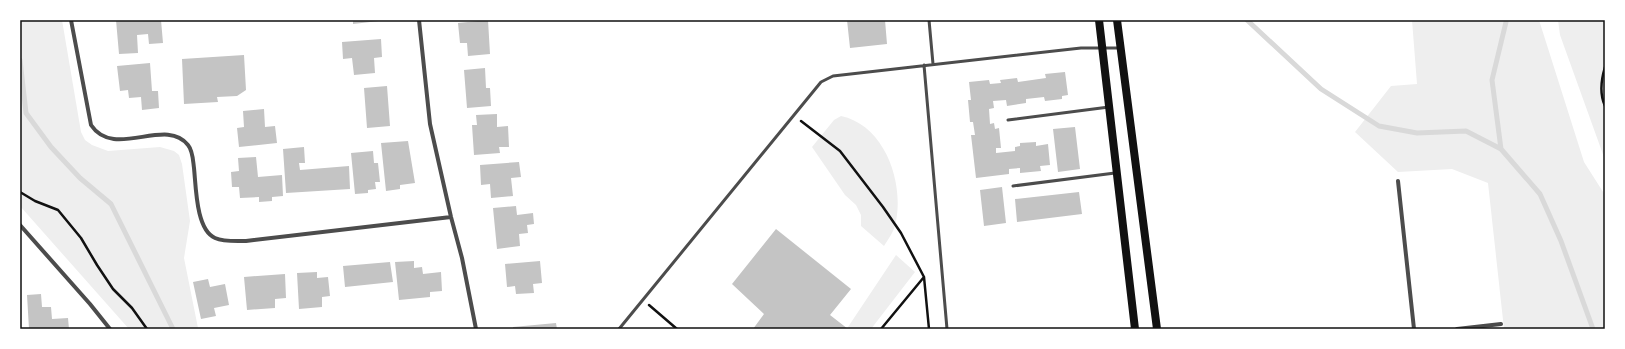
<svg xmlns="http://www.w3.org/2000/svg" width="1625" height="349" font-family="'PT Sans Narrow',sans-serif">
<rect width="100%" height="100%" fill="#fff"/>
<path fill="#eee" d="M20,20H62L81,132L85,140L92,145L108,151L160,147L174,151L179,155L182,164L190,221L184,258L198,328L200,329H129L20,206Z
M1412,20H1539L1584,162L1605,195V329H1504L1488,183L1452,169L1398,172L1355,132L1391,86L1417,84Z
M1558,20H1605V160L1560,35Z
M841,116C884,125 904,181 896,221C895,230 889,238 884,246L861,226V215L856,205L845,195L812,147L834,120Z
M896,255L915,272L871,329H851L848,327Z"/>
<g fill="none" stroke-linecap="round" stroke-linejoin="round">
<path stroke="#d9d9d9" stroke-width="5" d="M1247,20L1321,89L1379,126L1417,133L1466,131L1501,149L1540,194L1561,241L1593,329
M20,60L26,113L51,147L80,178L111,204L173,329
M1501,149L1492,80L1506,22"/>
</g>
<path fill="#c4c4c4" d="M116,20H161L163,43L149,44L148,34L137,35L138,53L119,54Z
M353,20H379V21L353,24Z
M488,20L490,54L468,56L467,43H460L458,23Z
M847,20H885L887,44L850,48Z
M381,39L382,57L374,58L375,73L354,75L352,58L343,59L342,42Z
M244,55L246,90L237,96L217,97L218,102L184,104L182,59Z
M150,63L152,91H158L159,108L142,110L141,97L129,98L128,90L120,91L117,66Z
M485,68L486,88H490L491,106L467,108L464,70Z
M1065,72L1068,95L1062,96V99L1045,101L1044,97L1026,99V103L1007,106L1006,100L993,101L994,108L989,109L990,124L994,123L995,129L999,128L1001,148H996V153L1015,151V147L1020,146V143L1036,142V146L1048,144L1050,165L1040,166L1041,171L1020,173V168L1009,169V174L976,178L971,135H975L973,122H970L968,100H971L969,82L989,80L990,84L1001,83L1000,80L1017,78L1018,82L1046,78L1045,74Z
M387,86L390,126L367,128L364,88Z
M264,109L265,127L275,126L277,143L239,147L237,128L244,127L243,111Z
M497,114V127L508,126L509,147H499L500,153L474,155L472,125H477L476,115Z
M1075,127L1080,169L1058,172L1053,129Z
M408,141L415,183L400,185V189L386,191L381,143Z
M304,147L305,163H299L300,170L349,166L350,189L286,193L283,149Z
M373,151L374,163H378L380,182H375L376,189L368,190V193L355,194L351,153Z
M256,157L258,177L282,175L283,196L272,197V201L259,202V197L240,198L239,187H232L231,172L239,171L238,158Z
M519,162L521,177L511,178L513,196L491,198L490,184L481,185L480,165Z
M1002,187L1006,223L984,226L980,190Z
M1079,192L1082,214L1017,222L1015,199Z
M516,206L517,215L533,213L534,224L527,225L528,233L519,234L520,246L497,249L493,208Z
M776,229L851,289L830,315L848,329H753L764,314L732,284Z
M414,261V268L422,267L423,274L441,272L442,291L430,292V297L399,300L395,262Z
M540,261L542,283L533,284L534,293L516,294L515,286L507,287L505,264Z
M390,262L393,282L345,287L343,266Z
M317,272V278L328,277L330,296L322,297V307L299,309L297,273Z
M285,274L286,298L275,299V308L247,310L244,277Z
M208,279L210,287L225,284L229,305L214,308L216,316L201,319L193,282Z
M41,294L42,307H51L52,319L68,318L69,329H29L27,295Z
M556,323L557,329H513V327Z"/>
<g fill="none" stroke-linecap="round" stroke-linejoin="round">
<path stroke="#111" stroke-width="2.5" d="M1605,67C1601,80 1599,93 1605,106
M801,121L840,151L883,207L901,233L924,277L929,329
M20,192L35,201L58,210L81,238L97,265L113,289L132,308L147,329
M649,305L677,329
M881,329L924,277"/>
<path stroke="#4c4c4c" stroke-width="3" d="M929,20L933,64
M924,65L947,329
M1008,120L1109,107
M1013,186L1115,173
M619,329L821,82L833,76L1081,48H1119"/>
<path stroke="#4c4c4c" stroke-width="4" d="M71,20L91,125C114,160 166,116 188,145C193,151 193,161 194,168C196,187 196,230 215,238C224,242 236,241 246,241L451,217
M419,20L430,124L451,217L462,258L476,329
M1398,181L1414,329
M20,225L90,304L110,329
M1457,329L1501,324"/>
<path stroke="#111" stroke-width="8" d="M1099,20L1135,329
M1117,20L1157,329"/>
</g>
<rect width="1625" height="349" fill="none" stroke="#ffffff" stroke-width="42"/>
<rect x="21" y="21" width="1583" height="307" fill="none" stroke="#111" stroke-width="1.5"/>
</svg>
